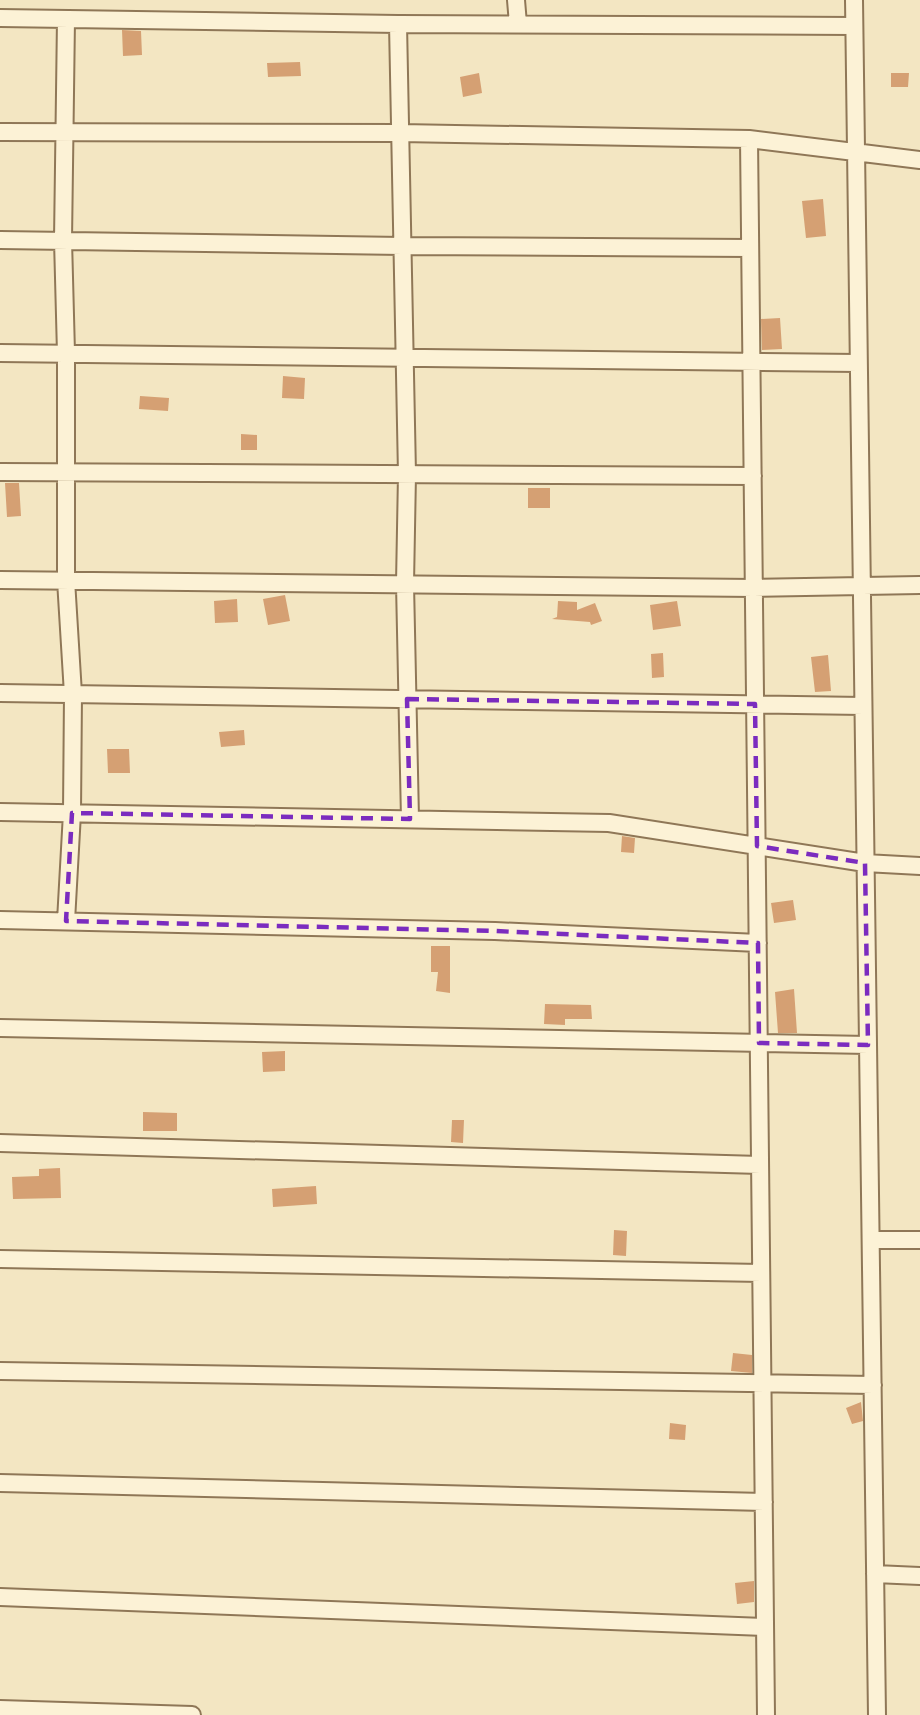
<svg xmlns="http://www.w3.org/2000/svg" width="920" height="1715" font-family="Lora,serif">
<rect width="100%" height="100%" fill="#f3e6c2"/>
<path fill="#d5a073" d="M122,30L141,31L142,55L123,56Z
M300,62L301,76L268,77L267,63Z
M479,73L482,93L463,97L460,77Z
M891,73H909L908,87H891Z
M823,199L826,236L806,238L802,201Z
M780,318L782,349L762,350L761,319Z
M283,376L305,378L304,399L282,398Z
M140,396L169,398L168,411L139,409Z
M241,434L257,435V450H241Z
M5,483H19L21,516L7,517Z
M528,488H550V508H528Z
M285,595L290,621L268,625L263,599Z
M237,599L238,622L215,623L214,601Z
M558,601L577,602V610L595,603L602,621L591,625L590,622L552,619L557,617Z
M677,601L681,626L653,630L650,605Z
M663,653L664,677L652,678L651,654Z
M828,655L831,691L815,692L811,657Z
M244,730L245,745L221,747L219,732Z
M107,749H129L130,773H108Z
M622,836L635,838L634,853L621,852Z
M793,900L796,920L774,923L771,903Z
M431,946H450V993L436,991L438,972H431Z
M794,989L797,1033H778L775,992Z
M545,1004L591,1005L592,1019H565V1025L544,1024Z
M285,1051V1071L263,1072L262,1052Z
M143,1112L177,1113V1131H143Z
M452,1120H464L463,1143L451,1142Z
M60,1168L61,1198L13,1199L12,1177L39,1176V1169Z
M316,1186L317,1204L273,1207L272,1189Z
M614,1230L627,1231L626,1256L613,1255Z
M733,1353L752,1355V1373L731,1371Z
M861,1402L863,1421L852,1424L846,1408Z
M670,1423L686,1425L685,1440L669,1439Z
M754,1581V1602L737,1604L735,1583Z"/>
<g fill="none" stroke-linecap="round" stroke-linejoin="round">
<g stroke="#8f7757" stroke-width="20">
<path id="minor" d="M516,0L518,24
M854,0L877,1715
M0,18L398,24L854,26
M66,19L63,240L66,353V580L73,694L72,813L66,921
M398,24L407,474L405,584L410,819
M0,132L401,133L749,139L920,160
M749,139L766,1715
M0,240L402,246L750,248
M0,353L858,363
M0,472L753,476
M0,580L754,588L920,585
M0,693L863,706
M0,812L609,823L865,863L920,866
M0,920L495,931L758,943
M0,1028L868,1045
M0,1143L760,1165
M871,1240H920
M0,1259L761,1273
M0,1371L873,1385
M0,1483L764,1502
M875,1574L920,1576
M0,1597L765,1627
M0,1709L192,1715"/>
</g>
<use href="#minor" stroke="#fcf2d6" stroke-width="16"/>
</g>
<path fill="none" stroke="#7b2cbf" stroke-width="4.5" stroke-dasharray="12 8" stroke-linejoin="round" d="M407,699L755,704L757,846L865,863L868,1045L759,1043L758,943L495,931L66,921L72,813L410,819Z"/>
</svg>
